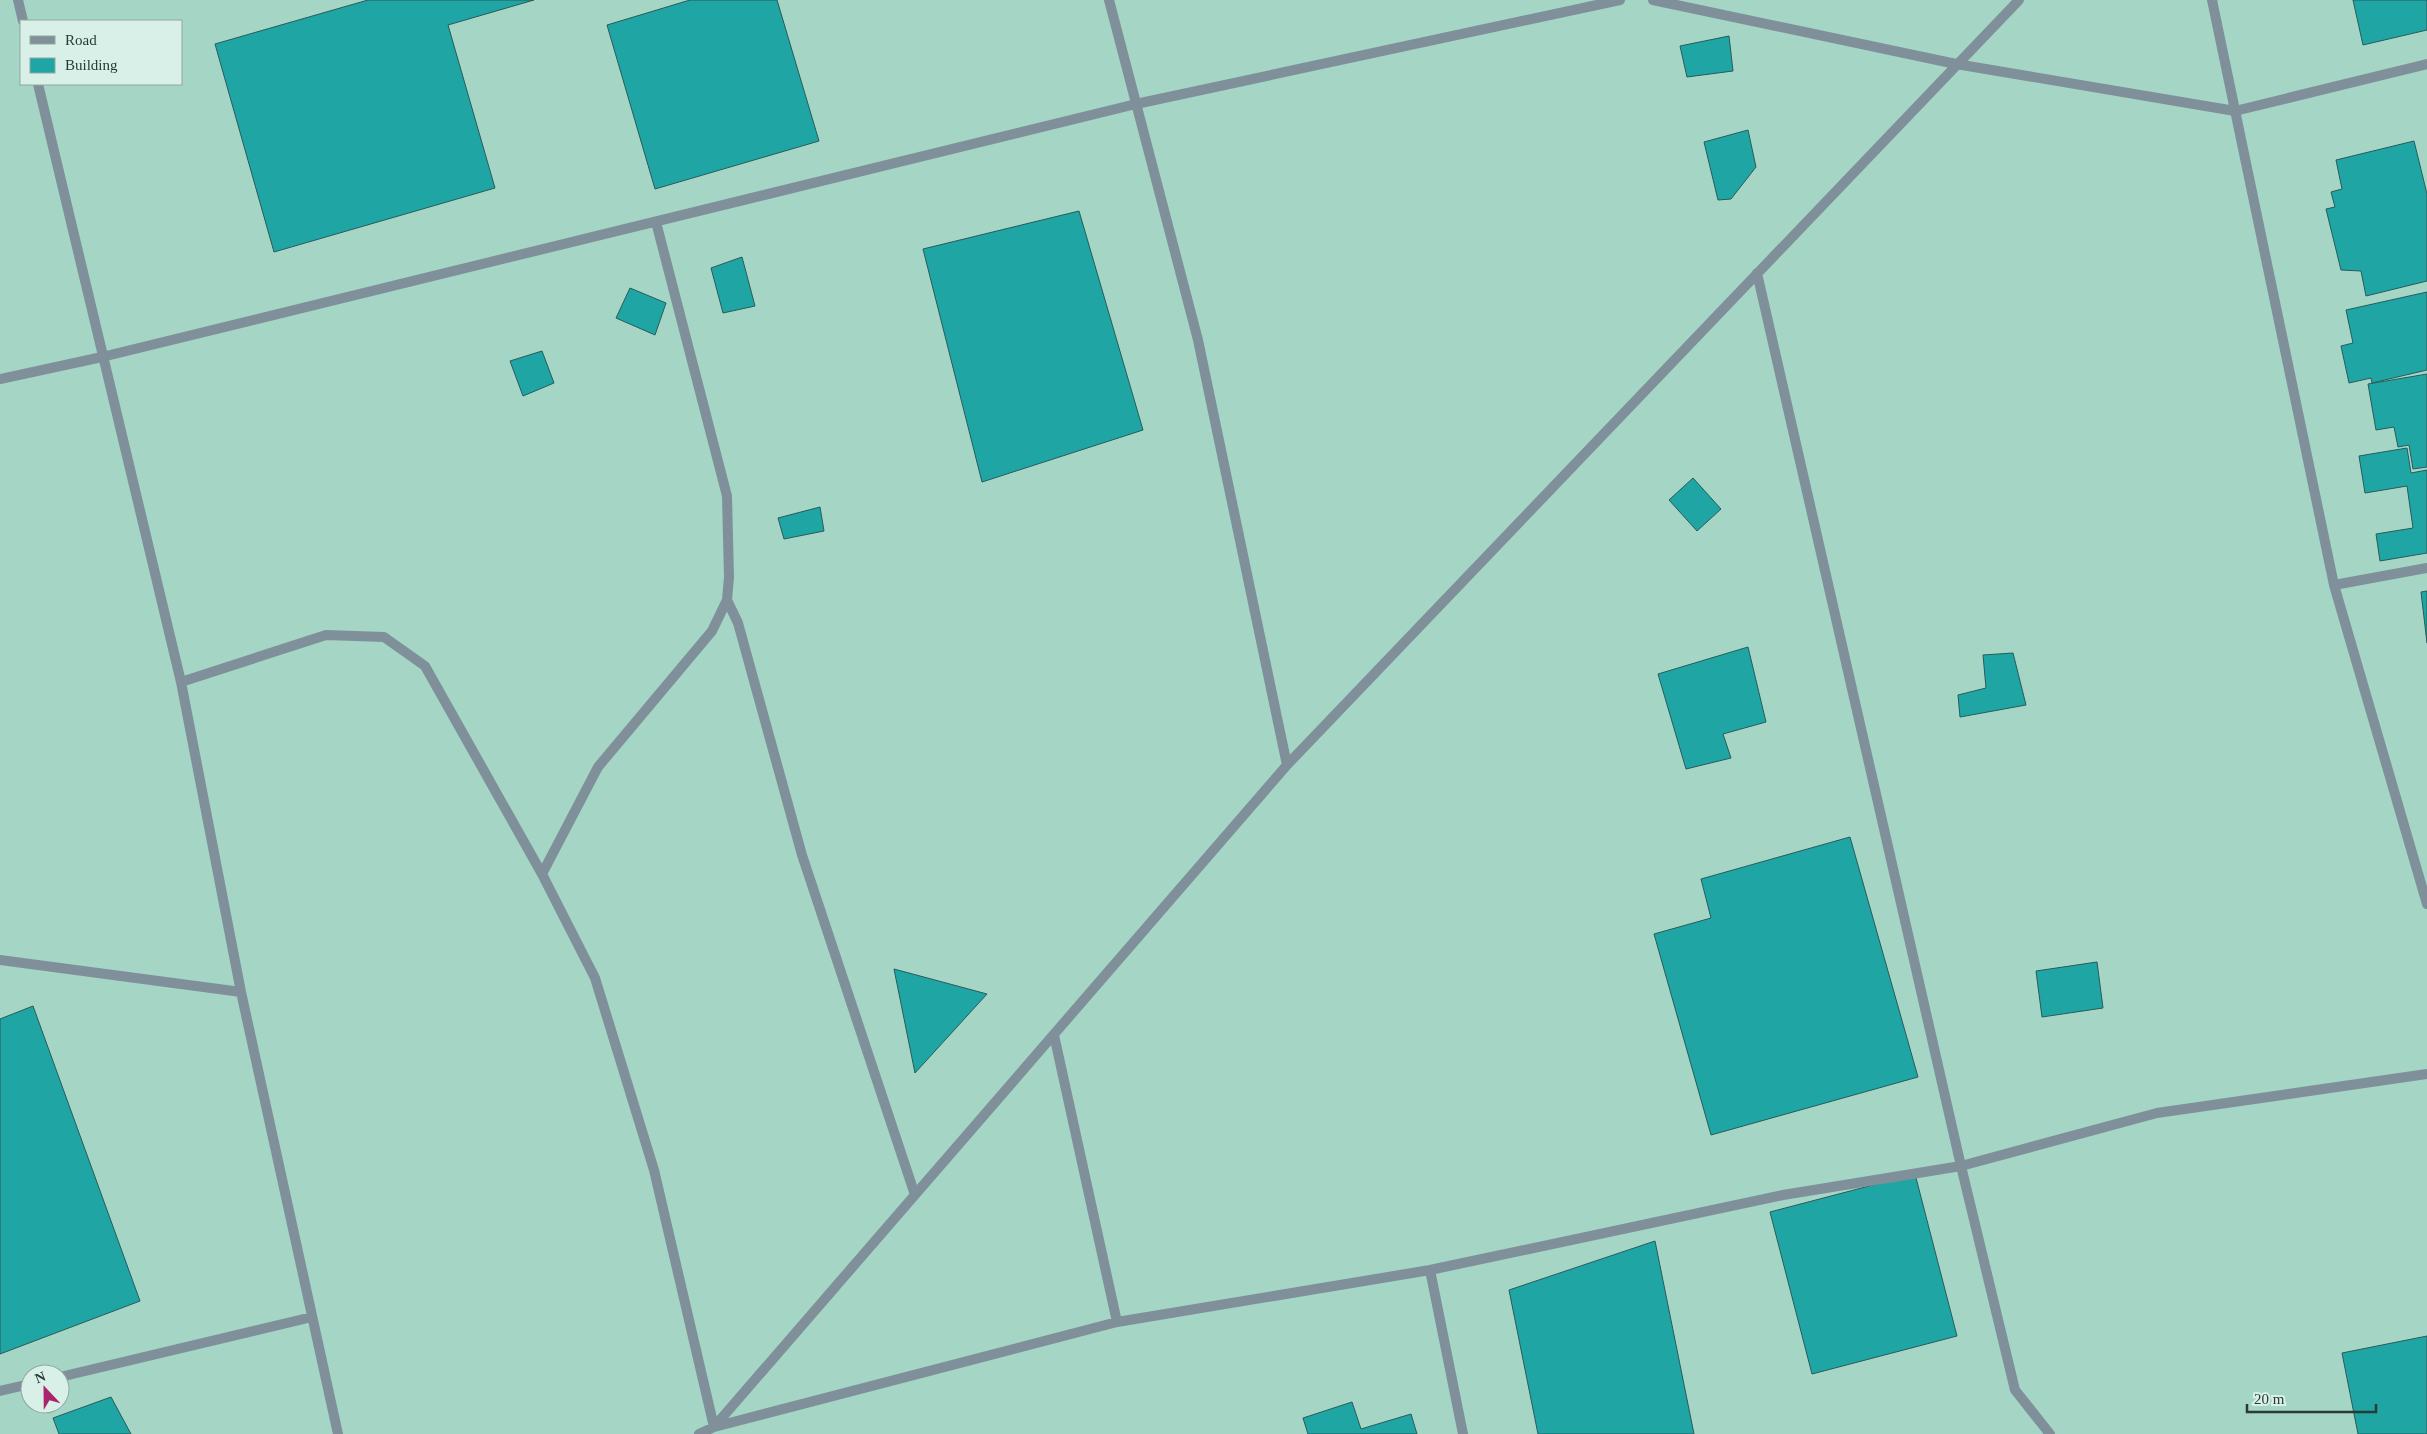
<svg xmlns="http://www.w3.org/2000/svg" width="2427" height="1434" font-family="Georgia,serif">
<rect width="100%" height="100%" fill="#a5d5c5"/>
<path fill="#1fa6a4" stroke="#285b5a" d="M368,0H534L448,25L495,188L274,252L215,44Z
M690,0H777L819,141L655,189L607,25Z
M2353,0H2427V30L2363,45Z
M1729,36L1733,71L1687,77L1680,46Z
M1748,130L1756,167L1731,199L1718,200L1704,142Z
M2414,141L2427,194V281L2366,296L2361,271L2341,270L2326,209L2335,207L2331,192L2342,189L2336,160Z
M1079,211L1143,430L982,482L923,249Z
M742,257L755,306L723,313L711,268Z
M630,288L666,303L655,335L616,318Z
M2427,292V370L2372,383L2371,378L2349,383L2341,346L2353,343L2346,310Z
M542,351L554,383L523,396L510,361Z
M2427,374V467L2413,469L2409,445L2398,447L2394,427L2376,430L2368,384Z
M2407,448L2411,473L2427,470V553L2380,561L2376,534L2413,528L2407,486L2365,493L2359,456Z
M1693,478L1721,509L1697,531L1669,500Z
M820,507L824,531L784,539L778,518Z
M2427,591V643L2421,592Z
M1748,647L1766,722L1723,734L1731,758L1686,769L1658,674Z
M2013,653L2026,705L1960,717L1958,695L1986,688L1983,655Z
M1850,837L1918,1077L1711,1135L1654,934L1711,918L1701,879Z
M2097,962L2103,1008L2042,1017L2036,971Z
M894,969L987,994L915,1073Z
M33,1006L140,1301L0,1354V1019Z
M1915,1174L1957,1336L1812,1374L1770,1212Z
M1655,1241L1694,1434H1538L1509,1290Z
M2427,1336V1434H2358L2342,1353Z
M111,1397L131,1434H59L53,1418Z
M1352,1402L1361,1429L1411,1414L1417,1434H1308L1303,1418Z"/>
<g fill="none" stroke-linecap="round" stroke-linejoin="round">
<path stroke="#7f909a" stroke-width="10" d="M18,0L23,21
M1109,0L1198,340L1287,765
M1653,0L1956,64L2235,111L2427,64
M2212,0L2334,585L2427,904
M38,84L181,682L241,992L338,1434
M1757,273L1961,1166L2015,1390L2050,1434
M0,379L102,357L1136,104L1620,0
M2334,585L2427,568
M727,600L738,623L802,855L915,1195
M181,682L326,635L384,637L425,666L542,874L595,978L654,1170L714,1427
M542,874L598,767L712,631L727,600L729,577L727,496L656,222
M0,960L241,992
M1054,1035L1117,1322
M1430,1270L1463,1434
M60,1377L312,1317
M0,1391L30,1384
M714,1427L1287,765L2019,0
M699,1434L714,1427L1117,1322L1430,1270L1783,1195L1961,1166L2157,1113L2427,1074"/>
</g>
<rect x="20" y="20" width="162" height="65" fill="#d8f0e7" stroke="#92a8a0"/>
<rect x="30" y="36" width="25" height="8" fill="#7f909a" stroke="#92a8a0"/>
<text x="65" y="45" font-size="15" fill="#283b35">Road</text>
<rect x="30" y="58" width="25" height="15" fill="#1fa6a4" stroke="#92a8a0"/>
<text x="65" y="70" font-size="15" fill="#283b35">Building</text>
<g transform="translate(45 1389) rotate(338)"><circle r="24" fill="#d8f0e7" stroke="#92a8a0"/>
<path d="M0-4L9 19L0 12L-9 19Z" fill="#ab256e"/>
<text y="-8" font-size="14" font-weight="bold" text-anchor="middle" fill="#283b35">N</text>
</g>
<path d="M2247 1404v8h129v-8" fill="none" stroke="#283b35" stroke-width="2.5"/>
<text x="2254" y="1404" font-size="15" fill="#283b35" stroke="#d8f0e7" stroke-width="4" paint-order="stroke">20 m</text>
</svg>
